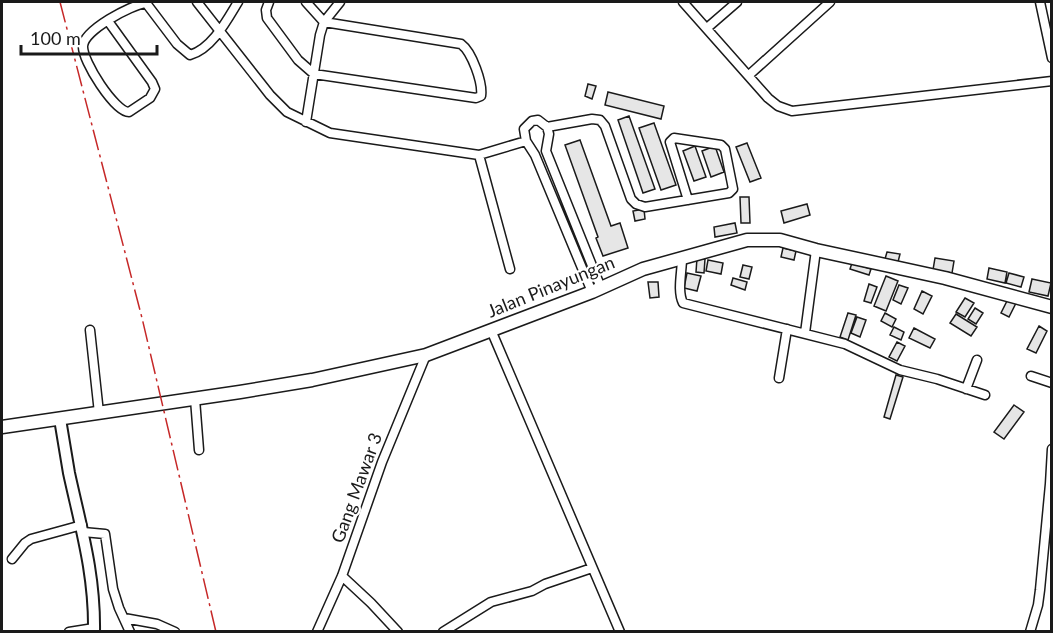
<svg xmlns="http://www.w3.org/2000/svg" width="1053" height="633" font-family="Lato,sans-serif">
<rect width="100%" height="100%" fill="#fff"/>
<path fill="#e6e6e6" stroke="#1a1a1a" stroke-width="1.5" d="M588,84L596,86L592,99L585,96Z
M608,92L664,106L661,119L605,105Z
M629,116L655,189L643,193L618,120Z
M654,123L676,185L661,190L639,128Z
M580,140L611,226L620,223L628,248L603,256L596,238L598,237L565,145Z
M747,143L761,178L750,182L736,147Z
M695,146L706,177L694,181L683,151Z
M715,146L724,172L711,177L702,151Z
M740,197H749L750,223H741Z
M807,204L810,215L784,223L781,211Z
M644,209L645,219L635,221L633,211Z
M735,223L737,233L715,237L714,227Z
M783,248L796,251L794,260L781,257Z
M887,252L900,254L898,262L885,259Z
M697,258L705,259L704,273L696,272Z
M935,258L954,261L952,273L933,270Z
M708,260L723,263L721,274L706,271Z
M852,263L871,269L869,275L850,269Z
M743,265L752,267L749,279L740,277Z
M989,268L1007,272L1005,283L987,279Z
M687,273L701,276L697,291L684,288Z
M1009,273L1024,277L1021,287L1006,283Z
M886,276L898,281L886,311L874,306Z
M733,278L747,282L745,290L731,285Z
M1032,279L1051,283L1048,296L1029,292Z
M648,282H658L659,297L650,298Z
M869,284L877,287L871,303L864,301Z
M899,285L908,288L901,304L893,300Z
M922,291L932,296L923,314L914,309Z
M965,298L974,303L965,317L956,312Z
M1008,299L1016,303L1009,317L1001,313Z
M975,308L983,313L976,324L968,319Z
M848,313L856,315L848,340L840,337Z
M885,313L896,319L892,327L881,321Z
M956,314L977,327L971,336L950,323Z
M857,317L866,320L860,337L851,333Z
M1039,326L1047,331L1036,353L1027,349Z
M894,327L904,332L901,340L890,335Z
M914,328L935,339L930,348L909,338Z
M897,342L905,346L897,361L889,357Z
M896,375L903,377L890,419L884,417Z
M1014,405L1024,412L1004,439L994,432Z"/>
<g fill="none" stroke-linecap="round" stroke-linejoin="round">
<g stroke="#1a1a1a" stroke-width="11">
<path id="minor" d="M197,2L270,95L287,112L330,133L479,155L526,141
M269,2L266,10L267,18L298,60L314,74L476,98L481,96C483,83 472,52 461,44L324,22L306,2
M683,2L768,98L778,106L792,111L1052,81
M1040,2L1052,58
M108,21L152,82L155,89L150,98L129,112C115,112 82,61 83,46C84,30 131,5 146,3L177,44L190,55C212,49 227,20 238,2
M707,28L737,2
M749,75L830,2
M306,122L320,35L324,22L340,2
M547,127L592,119L600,120L605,126L631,199L636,204L645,207L729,193L733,189L725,149L721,145L674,138L670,142L688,200
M479,155L510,269
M682,258C682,272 677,291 683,303L845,344L900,370L937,379L985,395
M592,292L535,155L526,141L524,129L532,121L538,120L547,127L549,134L546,151L601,288
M90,330L99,413
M491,330L620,632
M805,333L816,250
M1031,376L1052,383
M779,378L787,329
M966,389L977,360
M195,399L199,450
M83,532L105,534L113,589L119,608L130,632
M12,559L25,543L31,539L82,525
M342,576L371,603L398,632
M124,618L157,624L175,632
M69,632L94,628
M317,632L342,576L382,462L426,355
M443,632L491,602L532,591L545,584L592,568
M1030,632L1038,605L1040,590L1050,484L1052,449"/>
</g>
<g stroke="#1a1a1a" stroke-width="14">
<path id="tertiary" d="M60,419C63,437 66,455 69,473C81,528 95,574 94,632"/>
</g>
<g stroke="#1a1a1a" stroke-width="15">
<path id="secondary" d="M2,427L240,392L312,380L426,355L592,292L643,269L747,240H780L816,250L945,278L1052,307"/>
</g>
<use href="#minor" stroke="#fff" stroke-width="8"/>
<use href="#tertiary" stroke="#fff" stroke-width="10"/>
<use href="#secondary" stroke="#fff" stroke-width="12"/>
<path stroke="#c62828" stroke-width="1.5" stroke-dasharray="21 4.5 3 4.5" stroke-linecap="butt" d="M60,2L142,318L216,632"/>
</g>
<g text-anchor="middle" stroke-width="4.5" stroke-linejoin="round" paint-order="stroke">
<g font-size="18" fill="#1a1a1a" stroke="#fff">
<text transform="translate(551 287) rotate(-22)" y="6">Jalan Pinayungan</text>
<text transform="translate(357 488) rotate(-70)" y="6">Gang Mawar 3</text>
</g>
</g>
<rect width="1053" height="633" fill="none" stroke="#1a1a1a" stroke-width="6"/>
<path d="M21 45v9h136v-9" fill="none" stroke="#1a1a1a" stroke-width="3"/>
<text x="30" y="45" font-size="18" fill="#1a1a1a" stroke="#ffffff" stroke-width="4.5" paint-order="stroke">100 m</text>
</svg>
